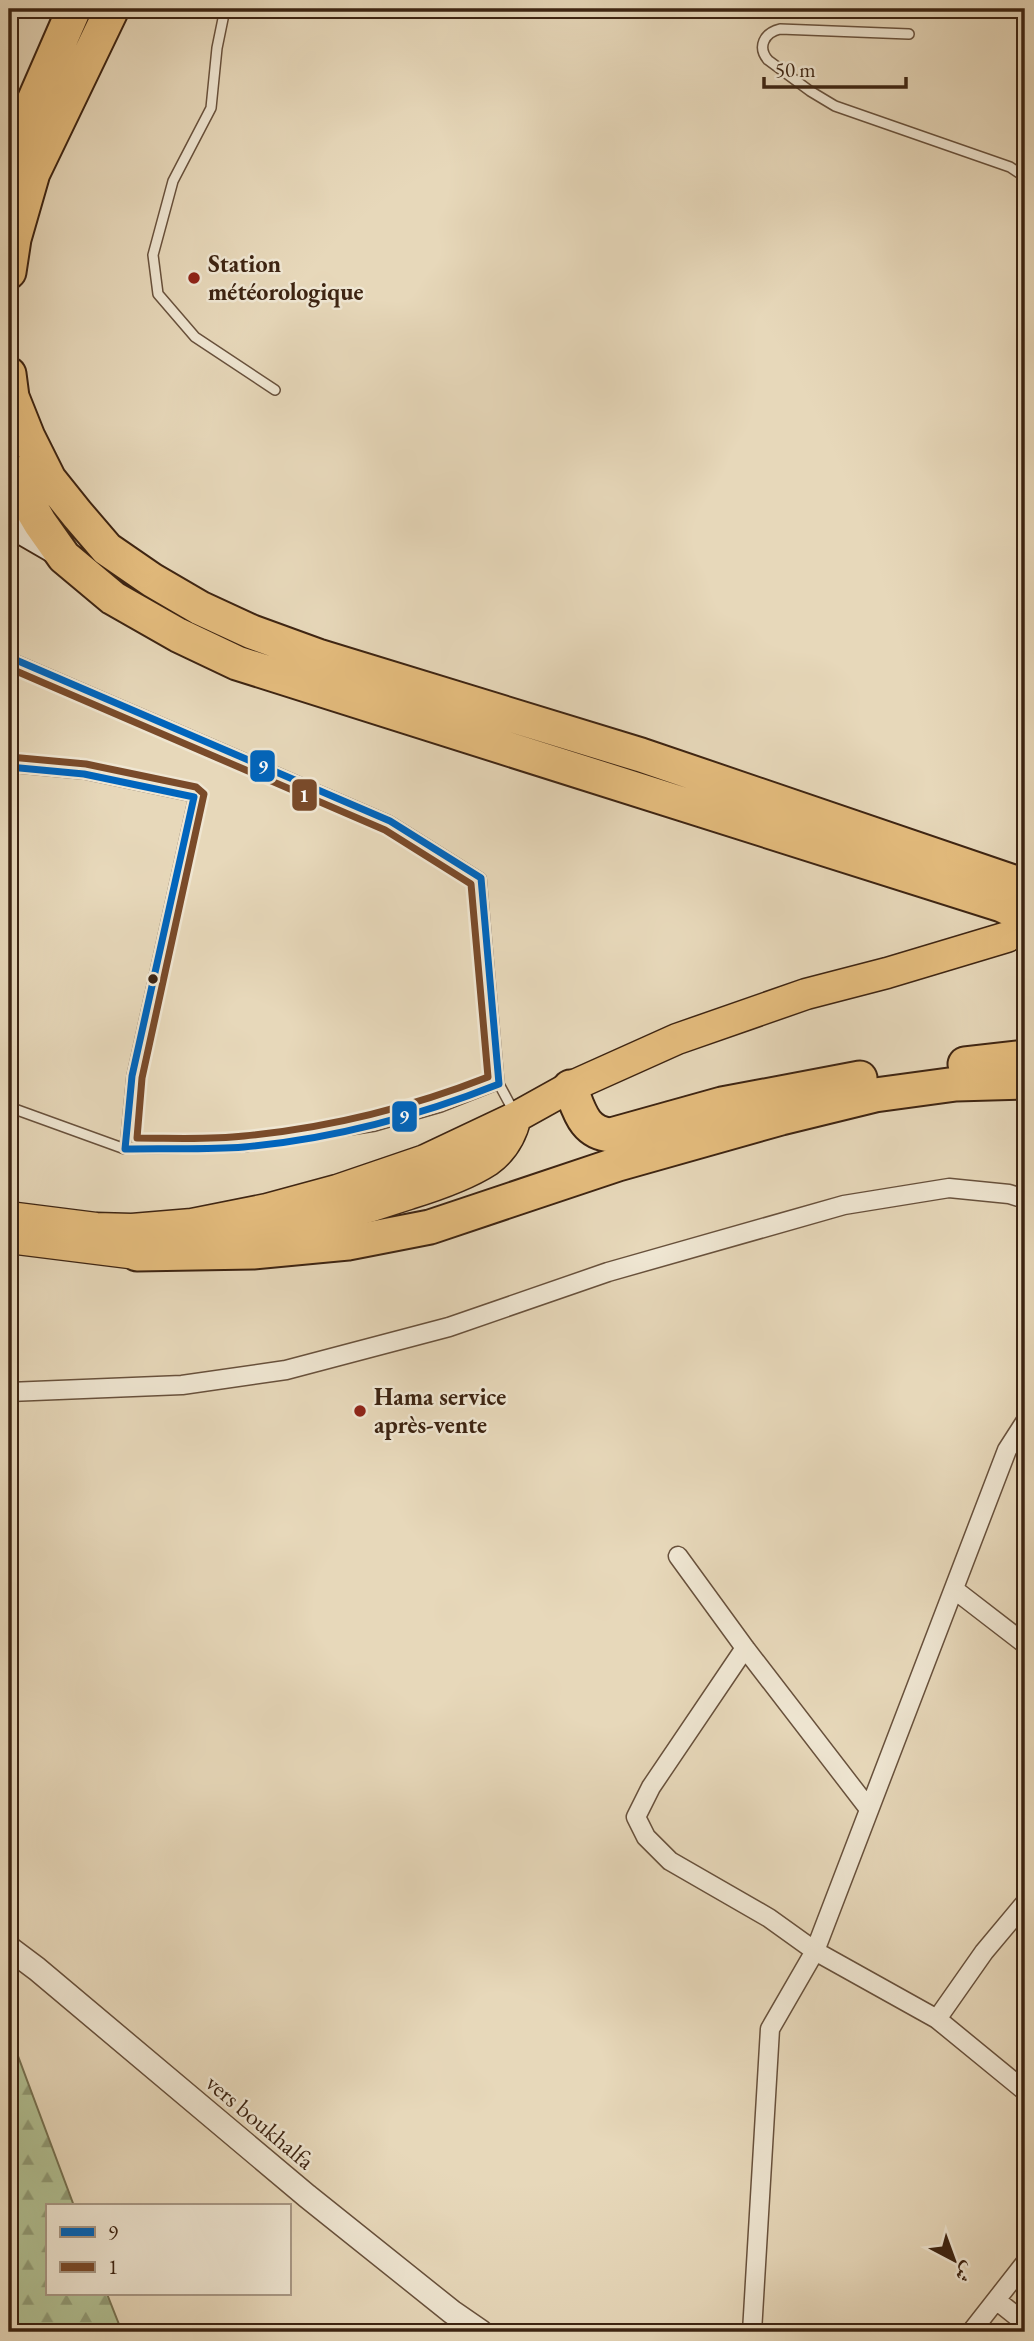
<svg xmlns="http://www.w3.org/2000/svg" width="1034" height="2341" font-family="'EB Garamond',Amiri,serif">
<defs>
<pattern id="forest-firs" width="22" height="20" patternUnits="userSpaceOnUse" patternTransform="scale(1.75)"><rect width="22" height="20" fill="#b1c093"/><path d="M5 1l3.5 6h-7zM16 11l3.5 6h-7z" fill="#919c77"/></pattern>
</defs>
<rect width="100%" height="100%" fill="#e7d8ba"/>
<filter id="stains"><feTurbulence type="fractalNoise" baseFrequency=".00286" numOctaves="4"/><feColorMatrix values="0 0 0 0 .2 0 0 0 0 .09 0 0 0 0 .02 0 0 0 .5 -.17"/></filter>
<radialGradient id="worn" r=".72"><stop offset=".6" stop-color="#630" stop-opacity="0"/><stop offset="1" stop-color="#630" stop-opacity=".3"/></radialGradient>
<path fill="url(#forest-firs)" stroke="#777252" stroke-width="2" d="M9,2032L74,2206H47V2294H107L122,2332H9Z"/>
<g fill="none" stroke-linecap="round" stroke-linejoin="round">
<g stroke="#68513c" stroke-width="12">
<path id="service" d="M225,9L217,48L211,108L173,181L153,255L158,294L195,337L275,390
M909,34L780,29C764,33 757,47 768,60L810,91L835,106L1010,167L1025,177
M9,657L390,821L481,878L499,1084L514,1112
M9,767L84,774L194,797L132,1076L125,1149
M9,1107L125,1149L243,1147L375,1126L441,1107L499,1084"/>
</g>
<g stroke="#68513c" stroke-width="21">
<path id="minor" d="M9,1392L182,1385L286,1370L449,1327L608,1272L844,1205L949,1188L1009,1194L1025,1199
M678,1556L745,1648L869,1809
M955,1590L1025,1644
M745,1648L651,1787L636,1817L646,1837L670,1861L769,1918L815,1951L937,2019L1025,2091
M937,2019L984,1952L1025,1903
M996,2300L1025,2323
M752,2332L770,2029L815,1951L1007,1450L1025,1422
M971,2332L1025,2263"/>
</g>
<g stroke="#68513c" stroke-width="26">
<path id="tertiary" d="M9,1948L37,1969L307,2196L452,2312L481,2332"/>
</g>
<g stroke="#3d2412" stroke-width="28">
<path id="secondary" d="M9,528L20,531L58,553"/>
</g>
<g stroke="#3d2412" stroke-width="33">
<path id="trunk" d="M9,1217L96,1228L132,1229L192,1224L267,1209L337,1190L425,1160L516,1117L570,1087L677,1039L806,994L887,973L1007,937
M9,1238L137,1254L159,1251
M212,1243C279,1232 345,1216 409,1194C435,1186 465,1176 488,1161C503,1150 512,1134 516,1117"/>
</g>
<g stroke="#3d2412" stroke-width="37">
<path id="motorway" d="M9,158L74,9
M9,272L14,239L33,173L112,9
M9,374L12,397L28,437L49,479L77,514L107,549L152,580L200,608L252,632L318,656L641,755L1025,886
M9,470L40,523L64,557L113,598L178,635L237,663L1002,905L1025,916
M965,1064L1025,1057
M570,1087C579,1109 583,1133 611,1135L722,1104L860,1078
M137,1254L253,1252L348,1243L430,1227L618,1164L781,1118L875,1095L956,1084L1025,1082"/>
</g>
<use href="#service" stroke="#efe6d2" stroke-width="9"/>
<use href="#minor" stroke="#efe6d2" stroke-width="18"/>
<use href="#tertiary" stroke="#efe6d2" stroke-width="23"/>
<use href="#secondary" stroke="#efe6d2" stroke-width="24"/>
<use href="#trunk" stroke="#e4bc7d" stroke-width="30"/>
<use href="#motorway" stroke="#e4bc7d" stroke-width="33"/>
<g stroke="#efe6d2" stroke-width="12">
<path id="bus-1" d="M9,657L390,821L481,878L499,1084C416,1117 333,1139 244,1147C205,1150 164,1148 125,1149L132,1076L194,797L84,774L9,767"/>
</g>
<g stroke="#efe6d2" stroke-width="12">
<path id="bus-2" d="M9,668L385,830L471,884L488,1077C409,1108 328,1128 244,1136C209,1140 172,1138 137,1138L142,1078L204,794L196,787L86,764L10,757"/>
</g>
<use href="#bus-1" stroke="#0065bd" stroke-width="7"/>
<use href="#bus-2" stroke="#7a4b2a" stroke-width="7"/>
</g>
<g fill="#8f2418" stroke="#efe6d2" stroke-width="2.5">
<circle cx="194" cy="278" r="7"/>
<circle cx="360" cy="1411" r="7"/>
</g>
<circle fill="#3d2412" stroke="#efe6d2" stroke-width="2.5" cx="153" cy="979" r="6"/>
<g text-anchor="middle" stroke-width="5" stroke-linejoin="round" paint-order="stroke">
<g font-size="24" font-weight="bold" fill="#3d2412" stroke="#efe6d2" text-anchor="start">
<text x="208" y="272">Station<tspan x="208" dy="28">météorologique</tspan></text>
<text x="374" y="1405">Hama service<tspan x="374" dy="28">après-vente</tspan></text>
</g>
<g font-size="24" fill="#3d2412" stroke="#efe6d2">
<text transform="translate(260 2122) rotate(40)" y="8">vers boukhalfa</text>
</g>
</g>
<g stroke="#efe6d2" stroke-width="2.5">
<rect x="249" y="749" width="27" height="34" rx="7" fill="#0065bd"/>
<rect x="291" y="778" width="27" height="34" rx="7" fill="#7a4b2a"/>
<rect x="391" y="1100" width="27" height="33" rx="7" fill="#0065bd"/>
</g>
<g font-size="19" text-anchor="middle" font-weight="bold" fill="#fff">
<text x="263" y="773">9</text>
<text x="304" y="802">1</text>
<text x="404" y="1123">9</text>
</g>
<rect width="1034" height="2341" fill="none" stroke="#e7d8ba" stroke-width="35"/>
<rect x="10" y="10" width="1013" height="2320" fill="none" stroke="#3d2412" stroke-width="3.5"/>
<rect x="18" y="18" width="999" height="2306" fill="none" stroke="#3d2412" stroke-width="2"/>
<rect x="46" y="2204" width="245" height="91" fill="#efe6d2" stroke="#a89885" stroke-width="2"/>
<rect x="60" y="2227" width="35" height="10" fill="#0065bd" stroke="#a89885" stroke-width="2"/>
<text x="108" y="2240" font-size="21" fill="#3d2412">9</text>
<rect x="60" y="2262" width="35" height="10" fill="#7a4b2a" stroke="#a89885" stroke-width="2"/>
<text x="108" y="2274" font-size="21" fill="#3d2412">1</text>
<g transform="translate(954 2260) rotate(139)" stroke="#efe6d2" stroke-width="5" paint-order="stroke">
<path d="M0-5L12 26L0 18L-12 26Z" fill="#3d2412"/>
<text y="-10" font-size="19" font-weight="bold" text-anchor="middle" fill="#3d2412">ش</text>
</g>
<path d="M764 77v10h142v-10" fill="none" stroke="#3d2412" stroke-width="3.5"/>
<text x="775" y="77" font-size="21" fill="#3d2412" stroke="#efe6d2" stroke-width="5" paint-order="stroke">50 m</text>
<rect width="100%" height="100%" filter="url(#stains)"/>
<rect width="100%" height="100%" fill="url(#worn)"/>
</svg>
